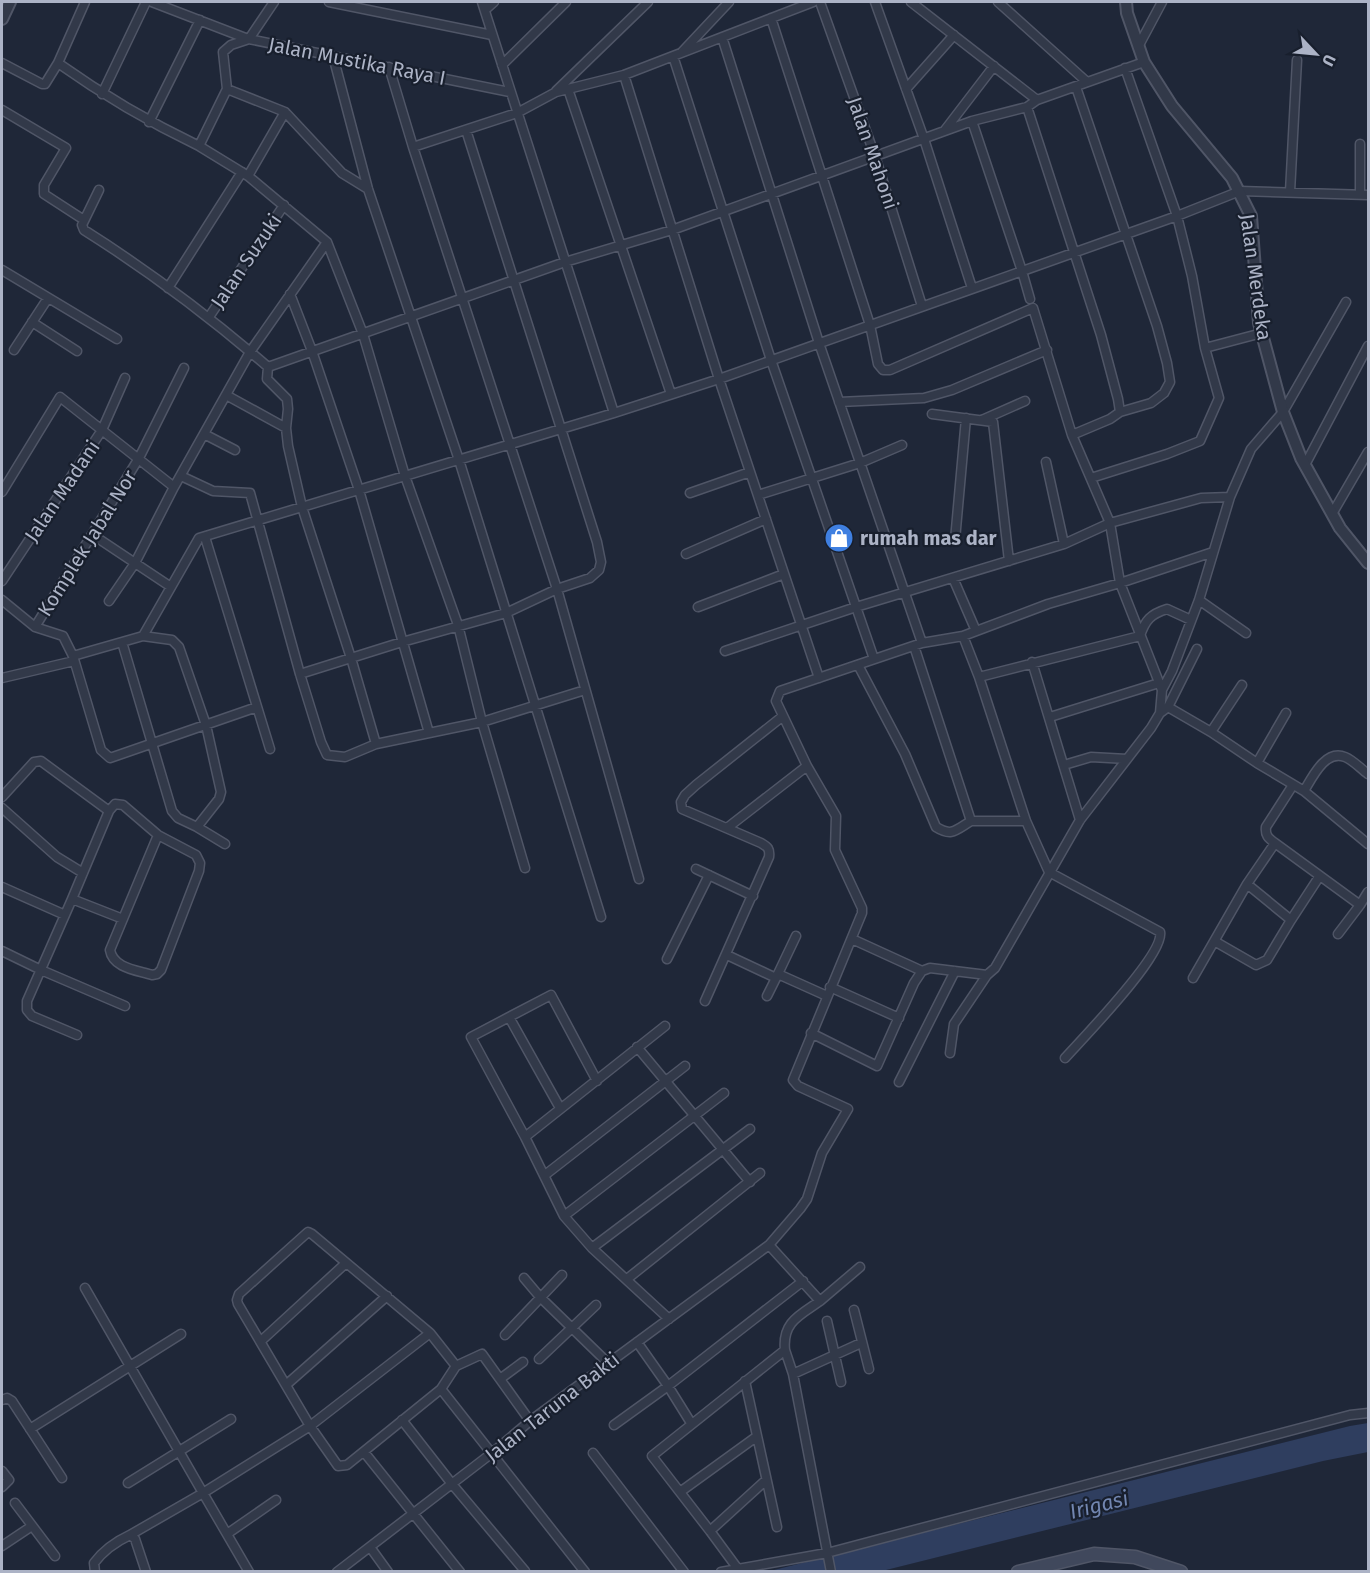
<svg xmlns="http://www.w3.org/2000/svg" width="1370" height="1573" font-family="'Fira Sans',sans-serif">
<rect width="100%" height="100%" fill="#1f2738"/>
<path fill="#2f3e5f" d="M1368,1423V1452L1323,1461L882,1571L766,1572L1350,1426Z"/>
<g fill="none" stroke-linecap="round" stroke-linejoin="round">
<g stroke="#505667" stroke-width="11">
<path id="minor" d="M152,2L248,39
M274,2L249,39L510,92
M329,2L492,35
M482,2L614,413
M820,2L875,156L922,306
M875,2L924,139L972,288
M911,2L1037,100
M998,2L1087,82
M485,10L494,2
M771,18L870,325L878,364L883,370H890L1033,308L1072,435L1110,523L1120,583L1162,690
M722,37L819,343L922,643
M249,39L231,45L223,52L227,89L199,146L248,176L327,242L363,334L405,476L458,625L482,722L525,868
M1138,47L1162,2
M682,52L729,2
M333,56L368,189L459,460L601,917
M673,56L771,360L874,659
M2,63L42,84H45L58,63C103,95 149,122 199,146
M58,63L85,2
M502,65L566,2
M389,67L413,147L517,113L556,92L624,75L813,2
M624,75L719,379L819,678
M1076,87L1157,326L1167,363L1170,382L1164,393L1151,403L1120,412
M227,89L285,112L342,173L368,189
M568,89L671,394
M906,89L954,35
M556,91L648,2
M102,94L146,2
M1027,107L1101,335L1118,399L1120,412L1110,419L1072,435
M2,110L66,148L44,185V194L84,220
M972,121L1022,271L1030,299
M149,122L200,20
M945,130L994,66
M1360,144V194
M413,147L557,589L639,879
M248,176L285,112
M99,190L82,225L84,230C149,271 210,317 268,367
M1290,192L1297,60
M2,270L117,339
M168,288L242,172
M290,294L312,351L359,490L429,733
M209,317L284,205
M32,322L77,351
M1205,348L1262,333
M14,350L48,298
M268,367L565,262L672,230L972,121L1027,107L1037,100L1144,62
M268,367L267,379L287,399L288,409L286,428L288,446L302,507L351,658L376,744
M226,395L286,428
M839,402L924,398L952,390L1047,350
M932,414L993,422L1009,561
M982,420L1025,401
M204,434L235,450
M1046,462L1064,544
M1305,465L1368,346
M181,476L213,491L250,493L300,674L321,742L327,755L345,757L376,744L482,722L585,690
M1091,478L1167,454L1200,441L1219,398L1205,348L1192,276L1177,216L1125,68
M2,492L60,397L174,487
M690,493L750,472
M758,495L860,463L902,445
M1332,514L1368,452
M93,535L171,587
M205,537L270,749
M955,540L966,418
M686,554L766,519
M953,578L976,631
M2,581L102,430L125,378
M2,600L35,627L63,636L73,656L101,750L110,758L257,707
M1199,600L1246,633
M109,601L135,563L174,487L250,352L327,242
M698,607L784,574
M35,627L139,458L184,368
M963,636L979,677L1026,821L1049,872L1160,932C1165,954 1083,1038 1065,1058
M122,642L172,811L178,818L197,827L219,799L221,792L206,725L179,647L172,640L143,636
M914,646L971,821H1026
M725,651L856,607L1064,544L1110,523L1201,498L1230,497
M73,656L143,636L199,538L614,413L719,379L1177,216L1240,191L1368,195
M1032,662L1080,820
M858,665L905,754L936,827C952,837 956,830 971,821
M300,674L402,642L506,613L557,589L590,578L599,570L601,562L597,542L466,130
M979,677L1140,636C1145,620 1151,614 1167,609L1191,620
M2,678L74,661
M1168,707L1197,649
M1160,713L1168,707L1211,732L1257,763L1304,791L1368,844
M1050,717L1159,683
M1211,732L1242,685
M1257,763L1286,713
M1064,765L1091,757L1127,759
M1304,791C1312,778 1325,749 1345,757C1353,760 1361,769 1368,774
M2,797L34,762L41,761L109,811
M2,808L57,857L83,873
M197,827L225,844
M727,828L807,766L776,701L780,691L922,643L963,636L1048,604L1120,583L1213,552
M1275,843C1268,838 1265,835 1266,827L1293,785
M696,869L753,896
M1247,884L1291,920L1319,877
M2,887L65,915
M72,899L109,811L115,804L123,805L158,835L196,855L200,863L199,871L161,970L157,974L152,975C136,970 113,968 110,950L158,835
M1360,905L1368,892
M852,939L922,971
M1216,942L1256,965L1267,960L1291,920
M2,951L41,970L125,1006
M727,955L776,978L796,936
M667,959L709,875
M778,974L827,996
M1193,978L1247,884L1275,843L1360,905L1338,934
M830,987L899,1018
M767,996L776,978
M705,1001L769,857C770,849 768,847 761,843L682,809L681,802L685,795L696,785L783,716
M509,1017L560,1108
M811,1033L877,1066L914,983L922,971L930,968L987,975L995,968L1080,820L1151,728L1160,713L1162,690L1172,671L1199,600L1230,497L1251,449L1283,412L1346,302
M77,1035L32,1016L27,1010V1001L72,899L123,919
M637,1047L750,1182
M950,1053L954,1024L987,975
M597,1081L551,995L471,1037L525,1137L564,1216L592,1248L669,1319
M899,1082L955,971
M525,1137L665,1026
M545,1175L685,1066
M564,1216L724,1093
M769,1245L820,1301C800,1315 782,1322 785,1350
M592,1248L750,1129
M524,1278L540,1297L608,1363
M627,1279L760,1173
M85,1288L203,1493L130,1535
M820,1301L860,1267
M854,1310L869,1369
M827,1321L841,1382
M430,1333L312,1234L308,1232L239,1294L237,1300L238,1304L310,1426L430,1333L456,1366
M505,1335L562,1275
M261,1341L346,1263
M637,1342L668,1386L691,1423
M539,1359L596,1305
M793,1374L861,1343
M500,1379L523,1362
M745,1381L777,1527
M286,1385L387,1296
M441,1389L585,1572
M2,1400L7,1398L12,1401L62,1478
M402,1420L452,1484L525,1571
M614,1425L668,1386L803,1281
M30,1429L181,1334
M364,1452L460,1572
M593,1453L684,1572
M2,1471L9,1480L2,1487
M766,1480L710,1531L652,1456L785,1350L793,1374L831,1572
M128,1483L231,1419
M680,1492L756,1437
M15,1503L55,1556
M710,1531L738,1569
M227,1534L276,1500
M2,1546L32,1526
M370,1547L388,1572
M95,1572L94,1563C103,1551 117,1541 130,1535L135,1539L146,1572
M249,1572L203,1493L310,1426L338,1466L347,1465L441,1389L456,1366L482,1354L530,1421
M337,1572L492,1453L530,1421L769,1245L800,1209L807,1199L822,1153L848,1109L798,1086L793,1080L862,913V908L835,850L836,816L807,766
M721,1572L827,1553L1350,1415L1368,1413"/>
</g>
<g stroke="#505667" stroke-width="14">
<path id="tertiary" d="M1126,2L1127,13L1144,62L1172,106L1232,178L1251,216L1259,323L1283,412L1301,458L1340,528L1368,563
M2,19L10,2"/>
</g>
<g stroke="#505667" stroke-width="15">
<path id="secondary" d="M1018,1572L1094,1554L1135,1557L1181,1572"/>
</g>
<use href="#minor" stroke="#323949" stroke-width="8"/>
<use href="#tertiary" stroke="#323949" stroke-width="10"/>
<use href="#secondary" stroke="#40485c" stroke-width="12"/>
</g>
<defs>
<g id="shop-disc" transform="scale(1.5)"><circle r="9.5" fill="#3f7fe0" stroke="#181f2d"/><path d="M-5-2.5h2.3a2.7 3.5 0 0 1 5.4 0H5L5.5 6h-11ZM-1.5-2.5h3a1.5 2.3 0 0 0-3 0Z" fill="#fff"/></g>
</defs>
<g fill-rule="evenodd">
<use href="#shop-disc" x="839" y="538"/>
</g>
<g text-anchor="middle" stroke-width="4.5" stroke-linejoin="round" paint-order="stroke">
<g font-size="20" fill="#acb3c6" stroke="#181f2d">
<text transform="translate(357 61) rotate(11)" y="7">Jalan Mustika Raya I</text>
<text transform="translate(873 153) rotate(71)" y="7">Jalan Mahoni</text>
<text transform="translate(246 261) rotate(-56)" y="7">Jalan Suzuki</text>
<text transform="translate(1256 277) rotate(82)" y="7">Jalan Merdeka</text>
<text transform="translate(62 491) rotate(-56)" y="7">Jalan Madani</text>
<text transform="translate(87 543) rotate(-58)" y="7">Komplek Jabal Nor</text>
<text transform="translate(552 1407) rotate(-38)" y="7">Jalan Taruna Bakti</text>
</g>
<g font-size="20" font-weight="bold" fill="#acb3c6" stroke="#181f2d" text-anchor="start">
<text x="860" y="545">rumah mas dar</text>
</g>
<g font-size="21" font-style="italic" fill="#7286b0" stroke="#181f2d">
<text transform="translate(1099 1505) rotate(-14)" y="7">Irigasi</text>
</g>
</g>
<rect width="1370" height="1573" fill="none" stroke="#acb3c6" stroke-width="6"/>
<g transform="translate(1316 54) rotate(116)" stroke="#181f2d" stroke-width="4.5" paint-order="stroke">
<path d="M0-4.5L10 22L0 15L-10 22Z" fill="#acb3c6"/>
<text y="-9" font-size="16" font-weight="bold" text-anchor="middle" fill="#acb3c6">U</text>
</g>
</svg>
